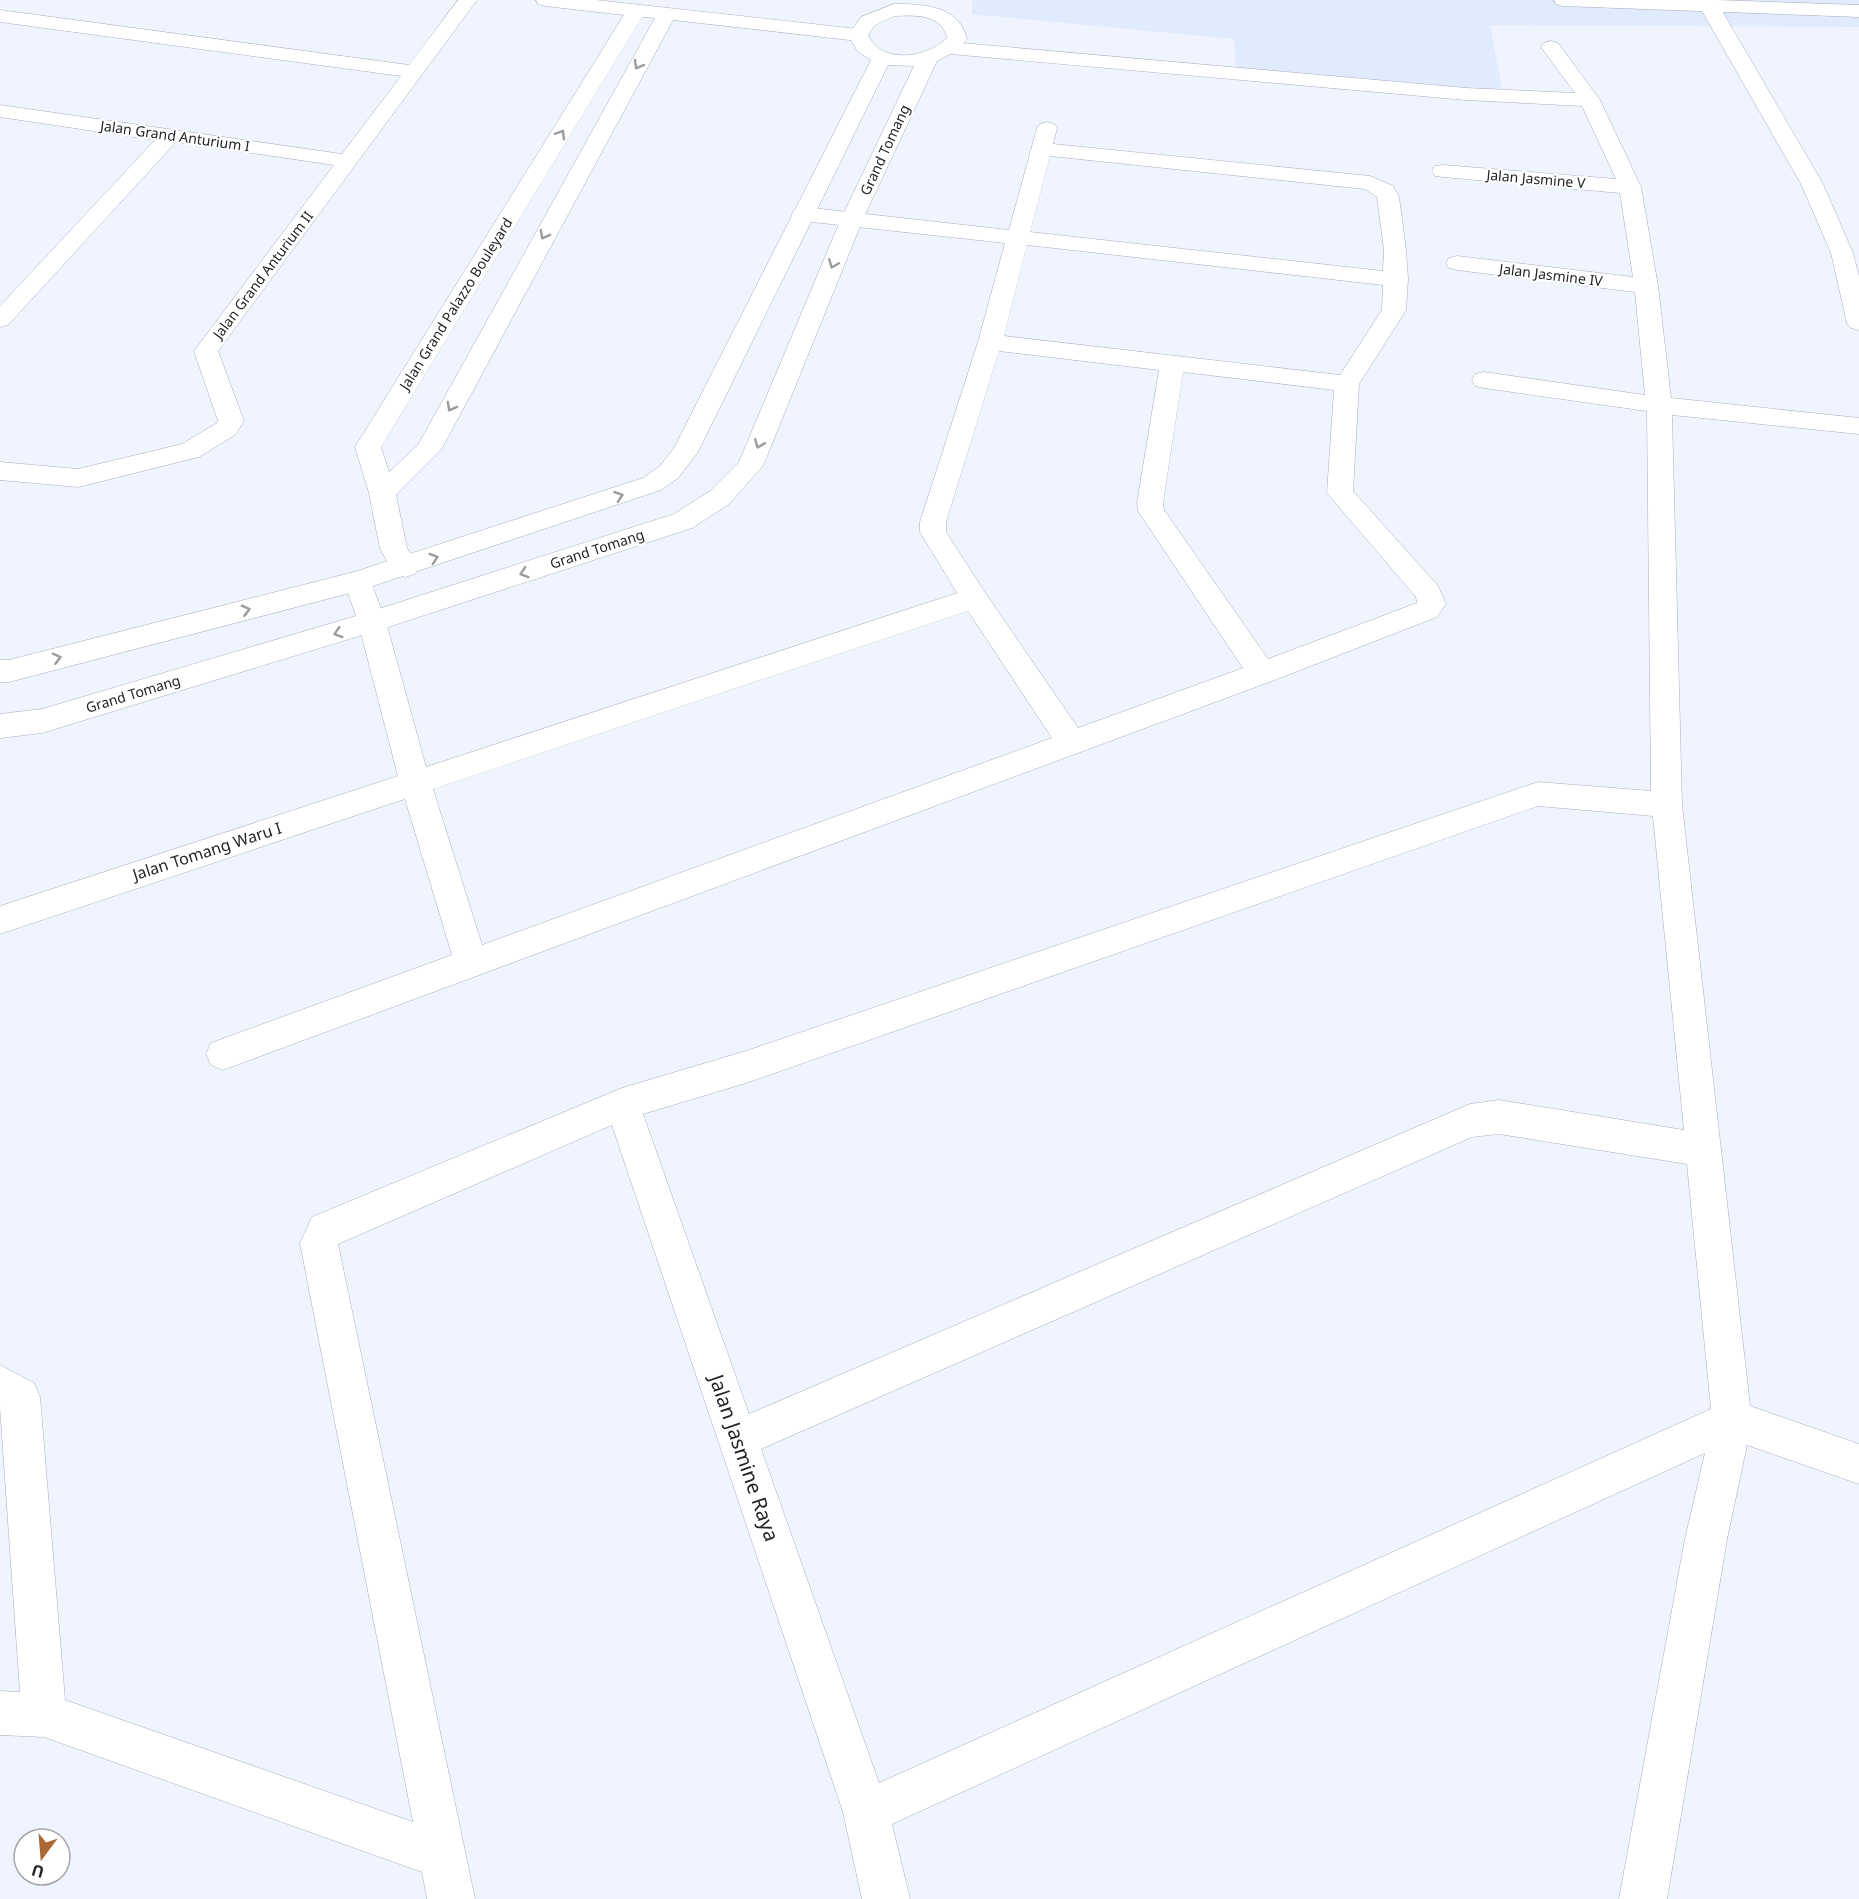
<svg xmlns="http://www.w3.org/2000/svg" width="1859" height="1899" font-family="'Noto Sans',sans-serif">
<rect width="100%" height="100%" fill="#eff4fe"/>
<path fill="#e1ebfe" d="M972,0H1859V27L1490,25L1503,94L1236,71L1234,39L972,14Z"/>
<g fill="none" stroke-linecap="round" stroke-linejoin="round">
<g stroke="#a8aeba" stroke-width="1">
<path id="minor" d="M458,0H477L218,351L244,421L235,435L199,457L78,487L0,480V462L78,469L182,444L217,423L218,421L194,351L334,165L176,142L8,325L0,327V306L155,140L0,117V105L342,154L401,76L0,22V10L409,65Z
M536,0H596L858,29L865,31L868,35L865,39L858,41L673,20L441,450L396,495L407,548L419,567L415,574L405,577L395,574L380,549L369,493L355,447L624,15L545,6L538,4ZM642,17L655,18L418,445L389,472L381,447Z
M1551,41L1558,43L1600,100L1641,187L1658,286L1671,398L1859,418V434L1672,415L1682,805L1750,1406L1859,1444V1484L1747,1445L1727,1539L1667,1899H1619L1685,1539L1705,1453L892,1824L910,1899H862L843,1812L612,1125L338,1244L475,1899H427L422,1872L44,1737L0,1735V1691L20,1692L0,1407V1365L34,1383L40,1397L65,1700L413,1822L300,1243L312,1217L622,1088L746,1051L1538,782L1651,791L1647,411L1484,388L1475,386L1472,380L1475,374L1484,372L1645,395L1635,292L1457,270L1449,268L1446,263L1449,258L1457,256L1633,277L1620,193L1443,177L1435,176L1432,171L1435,166L1443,165L1616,179L1582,106L1466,100L950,54L943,52L940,48L943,44L950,42L1466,88L1575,93L1541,47L1544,43ZM1538,806L1653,816L1684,1130L1499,1100L1470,1104L749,1414L643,1114L746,1083ZM1499,1134L1687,1164L1711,1409L879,1783L761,1449L1472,1137Z
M1047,122L1054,124L1057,128L1053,144L1370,176L1393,186L1399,197L1406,250L1408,279L1406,310L1359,384L1353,491L1438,586L1446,604L1437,617L1272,681L223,1070L211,1065L206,1054L211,1043L452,955L405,799L0,934V906L398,776L358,622L344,581L348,574L358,571L368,574L386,622L426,767L957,593L920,532V522L978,342L1005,243L803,221L795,219L792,214L795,209L803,207L1009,230L1037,128L1040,124ZM1050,156L1365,189L1377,197L1384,250L1383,271L1030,232ZM1027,245L1383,285L1382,310L1340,375L1004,336ZM999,351L1159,370L1137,503L1138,511L1243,668L1078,728L984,591L946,532V522ZM1183,372L1334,390L1327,493L1416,597L1417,603L1268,659L1164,510L1163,503ZM968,611L1052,738L482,945L433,789Z"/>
</g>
<g stroke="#a8aeba" stroke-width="1">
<path id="tertiary" d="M1701,0H1715L1718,4L1823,184L1853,253L1859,276V330L1851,328L1847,323L1831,253L1801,184L1698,4Z
M894,4C923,4 959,5 967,39L956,51L937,61L863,219L763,466L729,504L692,528L382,629L42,733L0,738V714L42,709L366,613L674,514L710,491L739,462L841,219L914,66L888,65L698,452L678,478L661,490L358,591L9,682H0V660H9L354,572L643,478L660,466L674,448L871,60L858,52L848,35L861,17ZM895,16C915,15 942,14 947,38C927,58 882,65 868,35L875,25Z"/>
</g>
<g stroke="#a8aeba" stroke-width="1">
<path id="secondary" d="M1554,0H1717L1859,5V17L1563,6L1556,4Z"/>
</g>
<use href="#minor" fill="#fff" fill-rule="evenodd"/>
<use href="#tertiary" fill="#fff" fill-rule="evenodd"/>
<use href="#secondary" fill="#fff" fill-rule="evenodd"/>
</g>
<defs><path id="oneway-chevron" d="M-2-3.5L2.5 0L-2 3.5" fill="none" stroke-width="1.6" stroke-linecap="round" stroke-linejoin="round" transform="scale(1.5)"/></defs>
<g stroke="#9c9c9e">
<use href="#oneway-chevron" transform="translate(638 65) rotate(119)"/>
<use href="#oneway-chevron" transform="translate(561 134) rotate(-59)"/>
<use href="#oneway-chevron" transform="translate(544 235) rotate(118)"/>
<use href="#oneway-chevron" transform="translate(833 264) rotate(112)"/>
<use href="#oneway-chevron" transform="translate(451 407) rotate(118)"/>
<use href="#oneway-chevron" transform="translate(759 444) rotate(112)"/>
<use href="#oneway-chevron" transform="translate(619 496) rotate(-19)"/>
<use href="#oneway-chevron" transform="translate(434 558) rotate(-18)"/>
<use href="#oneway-chevron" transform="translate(524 573) rotate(162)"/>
<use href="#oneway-chevron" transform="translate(246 610) rotate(-14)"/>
<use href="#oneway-chevron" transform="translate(338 633) rotate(163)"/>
<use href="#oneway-chevron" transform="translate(57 658) rotate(-14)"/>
</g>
<g text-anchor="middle" stroke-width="4.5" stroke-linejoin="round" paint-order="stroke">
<g font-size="14" fill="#222428" stroke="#fff">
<text transform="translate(175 136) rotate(8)" y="5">Jalan Grand Anturium I</text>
<text transform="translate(885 150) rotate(-65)" y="5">Grand Tomang</text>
<text transform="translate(1536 179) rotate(5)" y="5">Jalan Jasmine V</text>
<text transform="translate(263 275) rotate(-53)" y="5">Jalan Grand Anturium II</text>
<text transform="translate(1551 275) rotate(7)" y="5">Jalan Jasmine IV</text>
<text transform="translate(456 304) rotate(-58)" y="5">Jalan Grand Palazzo Bouleyard</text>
<text transform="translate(597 549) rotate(-18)" y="5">Grand Tomang</text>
<text transform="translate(133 694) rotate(-17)" y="5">Grand Tomang</text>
</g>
<g font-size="16" fill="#222428" stroke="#fff">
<text transform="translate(207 851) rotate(-18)" y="6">Jalan Tomang Waru I</text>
</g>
<g font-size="20" fill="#222428" stroke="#fff">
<text transform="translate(744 1458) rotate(71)" y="7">Jalan Jasmine Raya</text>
</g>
</g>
<g transform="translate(42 1857) rotate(196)"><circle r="28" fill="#ffffff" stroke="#a7a7a9" stroke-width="1.5"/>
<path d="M0-4.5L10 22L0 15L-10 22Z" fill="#aa6835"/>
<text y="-9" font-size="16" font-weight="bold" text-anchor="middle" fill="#222428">U</text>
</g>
</svg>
